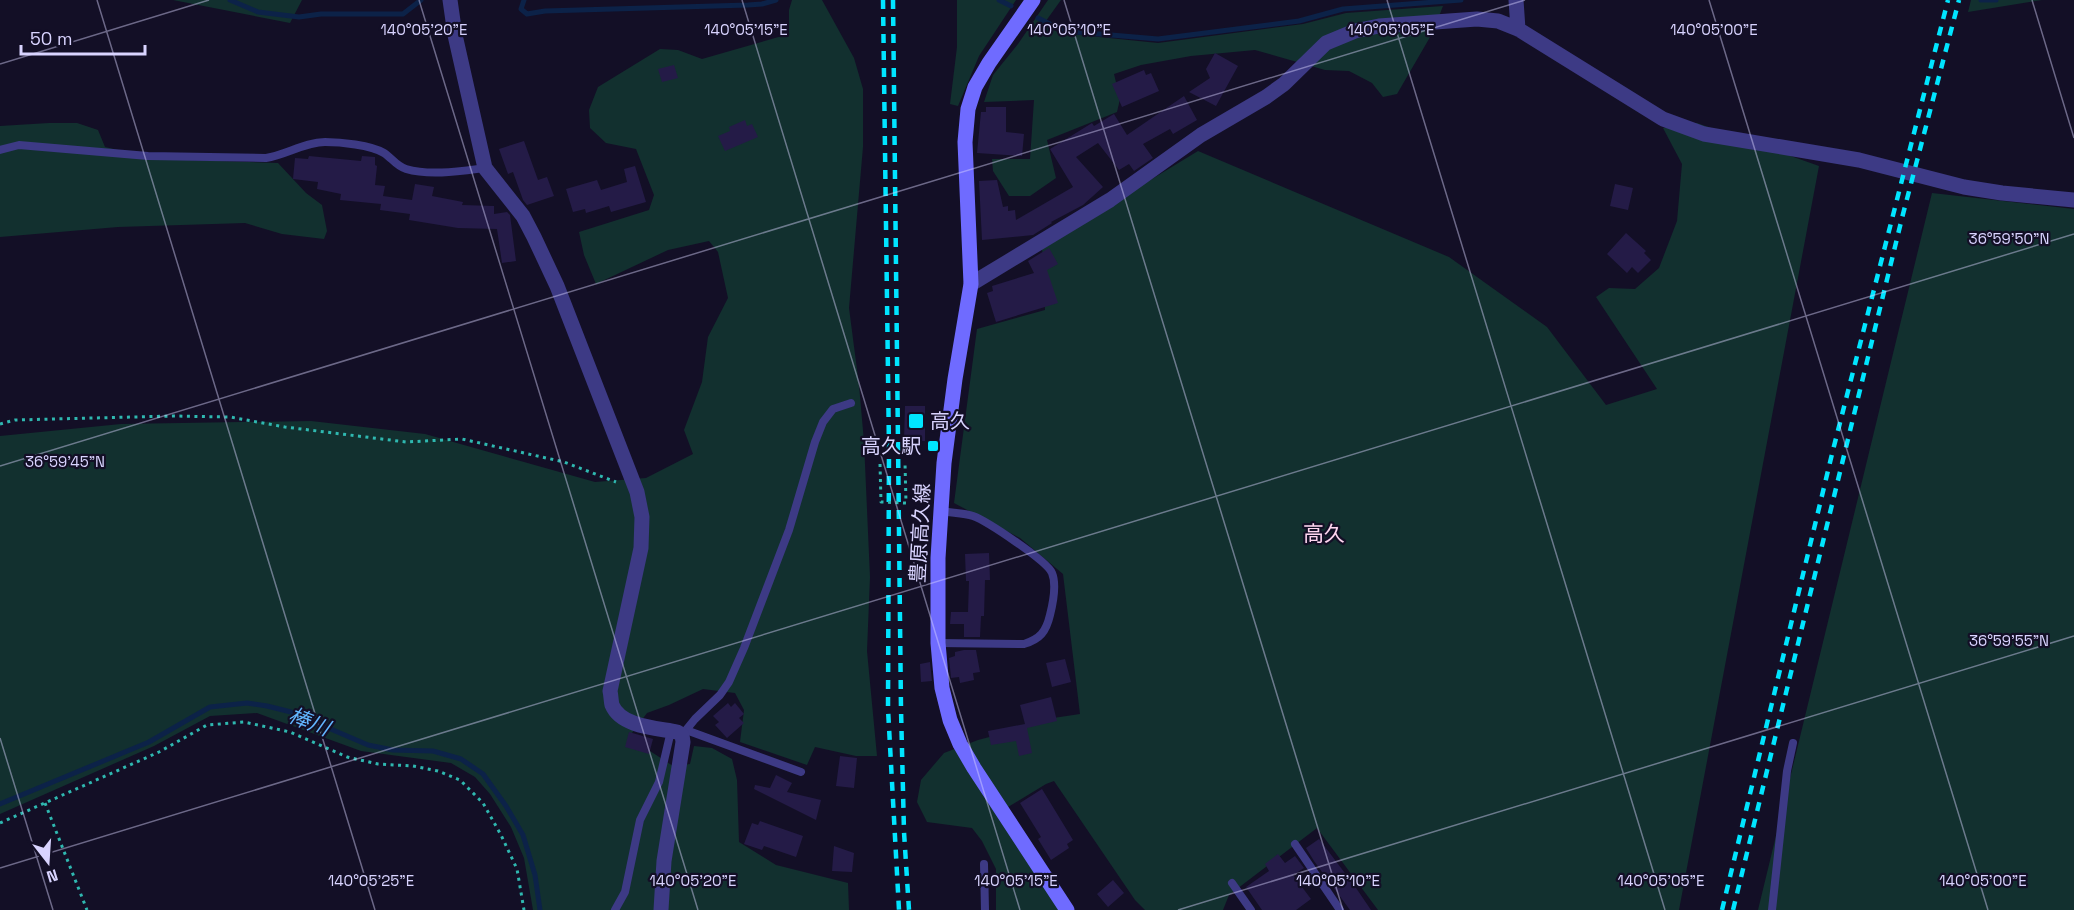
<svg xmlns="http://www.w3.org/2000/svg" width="2074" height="910" font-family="'Space Grotesk','Noto Sans JP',sans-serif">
<rect width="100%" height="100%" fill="#130f26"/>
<path fill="#12302f" d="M173,0H302L290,23Z
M792,0H822L854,58L863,89V147L849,308L859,385L864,442L870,577L867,651L877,756H856L815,747L807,765L740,742L744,710L735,693L703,689L669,705L647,713L632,733L650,751L673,766L690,764L694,746L712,748L732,759L737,780L739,842L776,865L848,883L849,910H533L524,858L511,827L490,794L475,777L451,763L361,751L257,713L210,716L154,746L0,814V436L121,424L311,421L425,434L595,482L646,478L693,454L684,430L702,382L708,337L728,298L718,252L709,241L668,250L596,284L584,255L579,232L649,210L654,195L636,149L606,143L590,128L589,110L598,87L660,49L678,50L702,59L789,34V10Z
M957,0H1016L979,56L958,106L950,104L957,47Z
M1048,0H1061L1043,25L1060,33L1158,43L1303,24L1346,13L1443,6L1433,32L1397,94L1383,97L1372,83L1349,71L1325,70L1255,50L1191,56L1141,65L1114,74L1120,99L1117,112L1047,140L1056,178L1030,196H1009L993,171L992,159H1030L1034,100L984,102L993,75L1018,44Z
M1971,0H2042L1968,12Z
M49,123H77L98,130L105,147L158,159L278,163L306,193L322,205L327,231L324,239L282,234L245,223L118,227L0,237V126Z
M1697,123L1819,166L1679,910H1378L1317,828L1229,895L1223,910H1145L1135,900L1054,781L1046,784L998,813L1059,910H996V869L982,841L972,828L927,822L917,802L921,780L944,753L978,740L1020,729L1040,720L1080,714L1063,574L1020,538L954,503L977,329L1045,310L1042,246L1198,151L1449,257L1547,327L1606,405L1657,389L1596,297L1609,288L1635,289L1659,268L1677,221L1682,164L1663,128Z
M1932,193L2074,209V910H1758Z"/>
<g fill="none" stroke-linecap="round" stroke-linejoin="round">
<path stroke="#0c2248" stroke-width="5" d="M230,0L258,12L299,17L321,14H403L421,0
M524,0L521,9L527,14L545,11L748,5L762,4L776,0
M999,0L1011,6
M1981,0H1996
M1038,18L1064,31L1158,39L1299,21L1343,9L1461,0
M0,804L149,742L210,707L247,703L267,706L291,712L368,745L393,750L433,751L461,759L483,774L506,806L523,835L535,875L540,910"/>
</g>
<path fill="#241b47" d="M1215,53L1238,66L1216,106L1189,92L1210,78L1206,69Z
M674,65L678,78L662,82L658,69Z
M1144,70L1146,75L1151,73L1159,91L1122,107L1112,84Z
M1184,96L1197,120L1173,134L1170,129L1143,144L1153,158L1134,171L1129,164L1119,170L1098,143L1076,157L1103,187L1083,205L1051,222L1052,223L1033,235L982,240L979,181L997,180L1003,207L1008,206V211L1015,210L1016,220L1073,187L1050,149L1092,123L1094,126L1114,114L1127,135Z
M986,107H1006V132L1024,134L1022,156L977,153L981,112H986Z
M745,120L747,126L752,124L758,137L725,151L718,136L730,131L729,127Z
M524,141L538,180L547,177L554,196L527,205L523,200L513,172L508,174L499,149Z
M309,156L361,161L362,156L375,157V165L377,166L375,185L385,186L383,196L412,200L415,184L434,187L432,196L463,202L462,205L494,206V214L507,212L510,215L516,261L502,263L497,229L458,228L409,220L410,214L380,210L381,204L340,200L341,194L317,189L318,182L293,179L295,158L308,159Z
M635,166L646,202L611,212L609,206L586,213L585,209L573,212L566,189L597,180L601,190L627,182L624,169Z
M1615,184L1633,188L1628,210L1610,206Z
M1626,233L1646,251L1644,253L1651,260L1638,273L1632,267L1627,273L1607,254Z
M1049,248L1058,264L1047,270L1058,303L996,322L987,293L993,291L992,286L1034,273L1028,261Z
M905,406H925V441H904Z
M989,553L990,580H985L984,616H981L980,637H964V624H950L951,612H968L969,581H966L965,554Z
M964,650H976L980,672L973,673L974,680L960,683L959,677L951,678L949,658L955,656V652Z
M1065,659L1071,682L1052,687L1046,663Z
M930,662L932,681L921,682L920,664Z
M1051,697L1057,721L1027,728L1032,753L1019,756L1016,741L991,745L988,731L1025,724L1020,705Z
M728,703L731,707L735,703L744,714L739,718L744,723L727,738L715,725L719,722L713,716Z
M629,732L653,739L649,754L625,747Z
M840,756L857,758L854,788L836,786Z
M776,775L792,783L787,792L821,800L816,820L754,789L755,785L770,788Z
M1042,789L1073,840L1067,844L1069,848L1051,860L1038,839L1041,837L1020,803Z
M760,821L803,836L796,857L764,846L762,850L744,844L752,823L758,825Z
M1319,839L1354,885L1371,910H1350L1314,861L1306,848Z
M834,846L854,853L852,872L832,871Z
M1278,854L1285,863L1295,856L1304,868L1293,875L1311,899L1296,910H1262L1246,887L1269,871L1265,864Z
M1113,880L1124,893L1108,907L1097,894Z"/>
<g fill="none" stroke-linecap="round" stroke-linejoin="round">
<path stroke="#2fb8b0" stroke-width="3" stroke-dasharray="3 4.5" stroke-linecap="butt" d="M0,424L15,420L173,416L230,417L285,427L406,442L462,439L564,462L616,482
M45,803L87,910
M0,823L159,752L207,725L244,722L290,732L347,757L378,764L413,766L438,771L460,780L483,803L501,835L517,869L524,910"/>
<path stroke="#3d3a85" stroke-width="8" d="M0,150L19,145L148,156L266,158C286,155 305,142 325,142C340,142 371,145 384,153C392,158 396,166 406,169C430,176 461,171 485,168
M938,643L1024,644C1040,639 1046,632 1050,615C1053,603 1057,585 1052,573C1047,561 987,521 973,516C964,513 951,513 941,511
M686,730L801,772
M682,735L695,719L720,695L729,682L744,648L789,530L815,442L823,422L833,409L851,403
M1295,844L1340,910
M984,864L985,910
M1232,883L1251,910
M615,910L625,892L640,820L659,782L671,731
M1772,910L1787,771L1793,743"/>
<path stroke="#3d3a85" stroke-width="15" d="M450,0L455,35L485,168L523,216L534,237L557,286L637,492L642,517L641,548L610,691C611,695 611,701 612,705C621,727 657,728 677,732L682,735L683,742L664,861L661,910
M1516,0L1518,29
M971,284L1110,200L1201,135L1266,97L1284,84L1326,43L1355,31L1379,26L1477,19L1498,21L1518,29L1663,119L1704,134L1859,160L1964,187L2002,193L2074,200"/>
<path stroke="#6f6bff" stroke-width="15" d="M1033,0L989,63L975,87L968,109L965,142L971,284L955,379L944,463L938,558V643L942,688L950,720L960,744L974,768L1067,910"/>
<path stroke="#00e5ff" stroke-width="4.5" stroke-dasharray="9 8" stroke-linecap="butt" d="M883,0L889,449L888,709L899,910
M893,0L901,709L904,832L909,910
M1722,910L1833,450L1948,0
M1733,910L1902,218L1959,0"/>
<path stroke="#2fb8b0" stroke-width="3" stroke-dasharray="3 4.5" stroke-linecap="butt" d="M880,464L881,502L906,503L905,463"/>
</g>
<path fill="none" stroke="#d9d4ff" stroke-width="1.5" stroke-opacity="0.45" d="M97,0L375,910M419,0L698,910M742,0L1020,910M1064,0L1343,910M1387,0L1665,910M1709,0L1988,910M2032,0L2074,138M0,64L209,0M0,466L1525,0M0,738L53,910M0,868L2074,234M1178,910L2074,636"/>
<g fill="#00e5ff" stroke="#130f26" stroke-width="2">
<rect x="908" y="413" width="16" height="16" rx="3"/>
<rect x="927" y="440" width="12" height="12" rx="3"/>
</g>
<g text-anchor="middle" stroke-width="4.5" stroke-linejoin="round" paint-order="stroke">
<g font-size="20" fill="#d9d4ff" stroke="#130f26" text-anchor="start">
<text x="930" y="428">高久</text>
<text x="921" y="453" text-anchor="end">高久駅</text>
</g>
<g font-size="20" fill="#d9d4ff" stroke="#130f26">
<text transform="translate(920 533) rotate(-87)" y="7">豊原高久線</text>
</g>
<g font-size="21" fill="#ffd6f0" stroke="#130f26">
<text x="1324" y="541">高久</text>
</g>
<g font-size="21" font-style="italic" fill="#62b6ff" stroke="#130f26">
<text transform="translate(309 722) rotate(21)" y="7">棒川</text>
</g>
</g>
<g font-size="15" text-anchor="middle" fill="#d9d4ff" stroke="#130f26" stroke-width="4.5" stroke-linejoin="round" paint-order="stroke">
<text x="424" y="35">140°05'20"E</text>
<text x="746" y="35">140°05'15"E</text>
<text x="1069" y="35">140°05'10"E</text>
<text x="1391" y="35">140°05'05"E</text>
<text x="1714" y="35">140°05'00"E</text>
<text x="2009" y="244">36°59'50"N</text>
<text x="65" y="467">36°59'45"N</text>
<text x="2009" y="646">36°59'55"N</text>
<text x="371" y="886">140°05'25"E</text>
<text x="693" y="886">140°05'20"E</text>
<text x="1016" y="886">140°05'15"E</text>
<text x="1338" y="886">140°05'10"E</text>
<text x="1661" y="886">140°05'05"E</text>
<text x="1983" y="886">140°05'00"E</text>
</g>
<g transform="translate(48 862) rotate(163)" stroke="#130f26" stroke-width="4.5" paint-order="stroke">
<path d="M0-4.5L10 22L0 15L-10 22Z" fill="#d9d4ff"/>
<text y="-9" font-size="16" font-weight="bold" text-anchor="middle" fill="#d9d4ff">N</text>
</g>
<path d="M21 45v9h124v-9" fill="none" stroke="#d9d4ff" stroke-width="3"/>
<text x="30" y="45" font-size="18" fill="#d9d4ff" stroke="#130f26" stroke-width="4.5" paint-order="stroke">50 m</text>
</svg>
